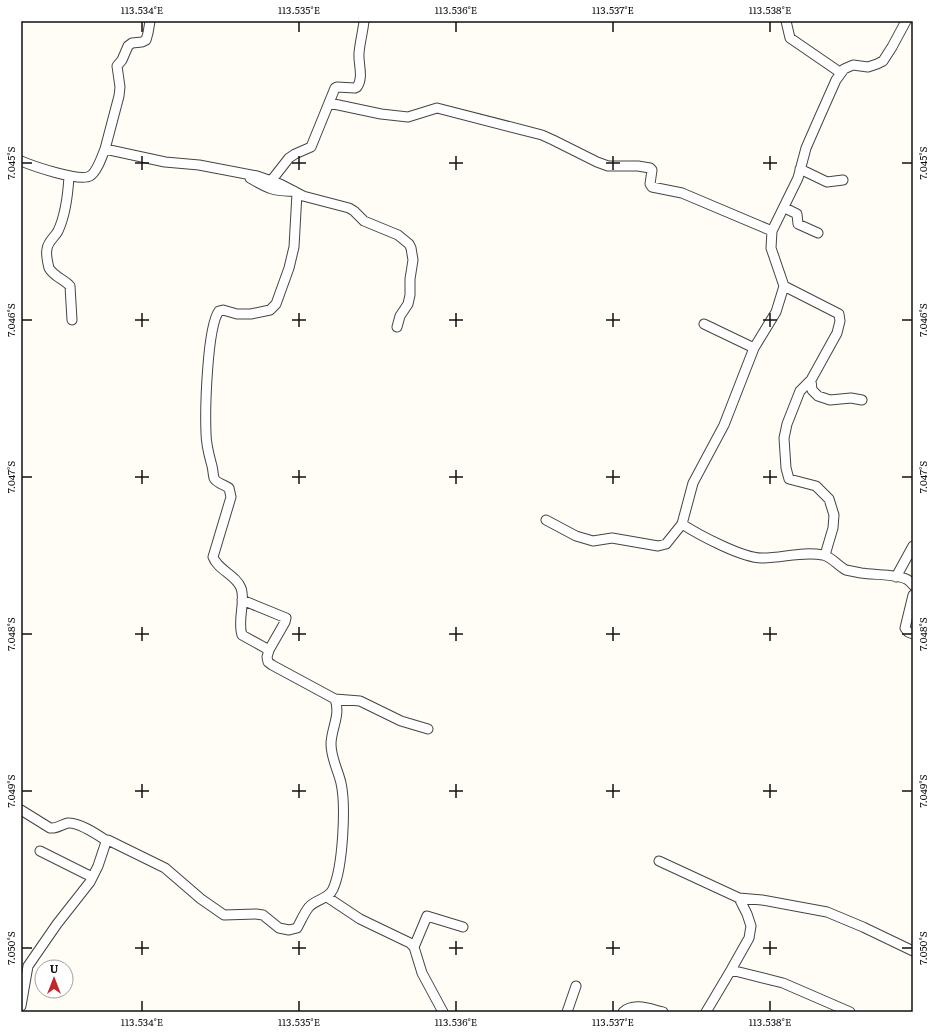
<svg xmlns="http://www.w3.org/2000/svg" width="934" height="1033" font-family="Literata,serif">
<rect width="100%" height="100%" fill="#fffdf5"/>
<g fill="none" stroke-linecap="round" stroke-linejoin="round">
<g stroke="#444" stroke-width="11">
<path id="minor" d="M786,21L790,38L841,73
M329,103L381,114L408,117L437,108L542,135L553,140L597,162L608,166H638L650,168L652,170L650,184L652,187L682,193L772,231
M105,149L119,96L120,87L117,66L122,60L128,46L132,43L142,42L146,40L148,33L150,21
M21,161C33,166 79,182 90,176C97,172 102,156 105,149L165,162L199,165L257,176L280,184L303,196L349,208L354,211L364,221L398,235L409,244L411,248L413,260L410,279V295L408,304L400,316L397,327
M800,169L827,182L843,180
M69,176C68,194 66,214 58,231C55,237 48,241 47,249C46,253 48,264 49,268C54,277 64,279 70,286L72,320
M250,178C267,188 274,192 294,191
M271,181L289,158L295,154L311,147L335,88L337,87L355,88L357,87C364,77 358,64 359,53C360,42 363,31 364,21
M785,208L797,214L798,224L818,233
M704,324L754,348
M811,380L812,390L818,396L830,400L851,398L862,400
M546,520L576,536L593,541L612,538L658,546L666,544L682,524L693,483L724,425L754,348L776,312L784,286
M682,524C699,535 744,559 763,558C783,558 802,551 823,555C832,557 838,566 846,570C851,571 856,572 861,573C873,575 897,574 906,579C909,580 911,583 913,585
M825,555L833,528L834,515L829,499L816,486L789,479L786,468L784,438L787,424L800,391L811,380L837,333L840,321L839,314L784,286L771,248L772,231L798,178L806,148L820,116L836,80L844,69L853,65L868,67L877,64L883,61L892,47L906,21
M896,577L913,546
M913,595L905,628L908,632L913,634
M242,600L286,618L285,622L269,650
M335,699L360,701L401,721L428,729
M21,810L50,828C57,829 62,824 68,823C79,822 98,835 107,841
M40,851L92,877
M659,861L739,898L747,914L751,926L749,938L731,970L706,1012
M327,897L360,919L410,943L414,947L422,973L443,1012
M739,898L762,900L827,912L863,927L913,951
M414,947L427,916L463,927
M731,970L783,983L850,1012
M21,1006L28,966L57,924L90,882L98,866L106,842L108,840L165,868L201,899L224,915L256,914L263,915L279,928L289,930L297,928C301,921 304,913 309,907C316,899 329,899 333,889C343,867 346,806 341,783C338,770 331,758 331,744C331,729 341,715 335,699L272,665L268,662L267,657L269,650L242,635C237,620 246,601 241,588C236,575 218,570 213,557L231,497L229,488C225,485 216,483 214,478C213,474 213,470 212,466C209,455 206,445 206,433C205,410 207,327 219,311L223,310L237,314H251L270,310L276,304L289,268L294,247L297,193
M567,1012L576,986
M623,1012C634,1002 650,1009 663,1012"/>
</g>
<use href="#minor" stroke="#fff" stroke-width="9"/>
</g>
<path fill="none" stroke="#111" stroke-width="1.5" d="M142,22V32M299,22V32M456,22V32M613,22V32M770,22V32M142,156V170M299,156V170M456,156V170M613,156V170M770,156V170M22,163H32M135,163H149M292,163H306M449,163H463M606,163H620M763,163H777M902,163H912M142,313V327M299,313V327M456,313V327M613,313V327M770,313V327M22,320H32M135,320H149M292,320H306M449,320H463M606,320H620M763,320H777M902,320H912M142,470V484M299,470V484M456,470V484M613,470V484M770,470V484M22,477H32M135,477H149M292,477H306M449,477H463M606,477H620M763,477H777M902,477H912M142,627V641M299,627V641M456,627V641M613,627V641M770,627V641M22,634H32M135,634H149M292,634H306M449,634H463M606,634H620M763,634H777M902,634H912M142,784V798M299,784V798M456,784V798M613,784V798M770,784V798M22,791H32M135,791H149M292,791H306M449,791H463M606,791H620M763,791H777M902,791H912M142,941V955M299,941V955M456,941V955M613,941V955M770,941V955M22,948H32M135,948H149M292,948H306M449,948H463M606,948H620M763,948H777M902,948H912M142,1001V1011M299,1001V1011M456,1001V1011M613,1001V1011M770,1001V1011"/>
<rect width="934" height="1033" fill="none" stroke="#ffffff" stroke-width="44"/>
<g transform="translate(54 979)"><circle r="19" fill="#ffffff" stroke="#a0a0a0"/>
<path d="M0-3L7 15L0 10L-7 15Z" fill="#c4262e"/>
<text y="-6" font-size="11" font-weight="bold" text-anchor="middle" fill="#111111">U</text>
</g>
<rect x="22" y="22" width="890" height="989" fill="none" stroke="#111" stroke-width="1.5"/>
<g font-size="10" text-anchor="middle" fill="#111">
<text x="142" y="14">113.534°E</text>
<text x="299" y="14">113.535°E</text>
<text x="456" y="14">113.536°E</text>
<text x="613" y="14">113.537°E</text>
<text x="770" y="14">113.538°E</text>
<text transform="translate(11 163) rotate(-90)" y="4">7.045°S</text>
<text transform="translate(923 163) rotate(-90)" y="4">7.045°S</text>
<text transform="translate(11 320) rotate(-90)" y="4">7.046°S</text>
<text transform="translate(923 320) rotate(-90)" y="4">7.046°S</text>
<text transform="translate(11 477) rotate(-90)" y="4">7.047°S</text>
<text transform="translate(923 477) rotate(-90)" y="4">7.047°S</text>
<text transform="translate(11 634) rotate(-90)" y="4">7.048°S</text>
<text transform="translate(923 634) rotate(-90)" y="4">7.048°S</text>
<text transform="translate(11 791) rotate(-90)" y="4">7.049°S</text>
<text transform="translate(923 791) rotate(-90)" y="4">7.049°S</text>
<text transform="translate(11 948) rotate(-90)" y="4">7.050°S</text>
<text transform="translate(923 948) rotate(-90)" y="4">7.050°S</text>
<text x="142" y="1026">113.534°E</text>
<text x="299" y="1026">113.535°E</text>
<text x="456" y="1026">113.536°E</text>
<text x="613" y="1026">113.537°E</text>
<text x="770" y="1026">113.538°E</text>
</g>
</svg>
